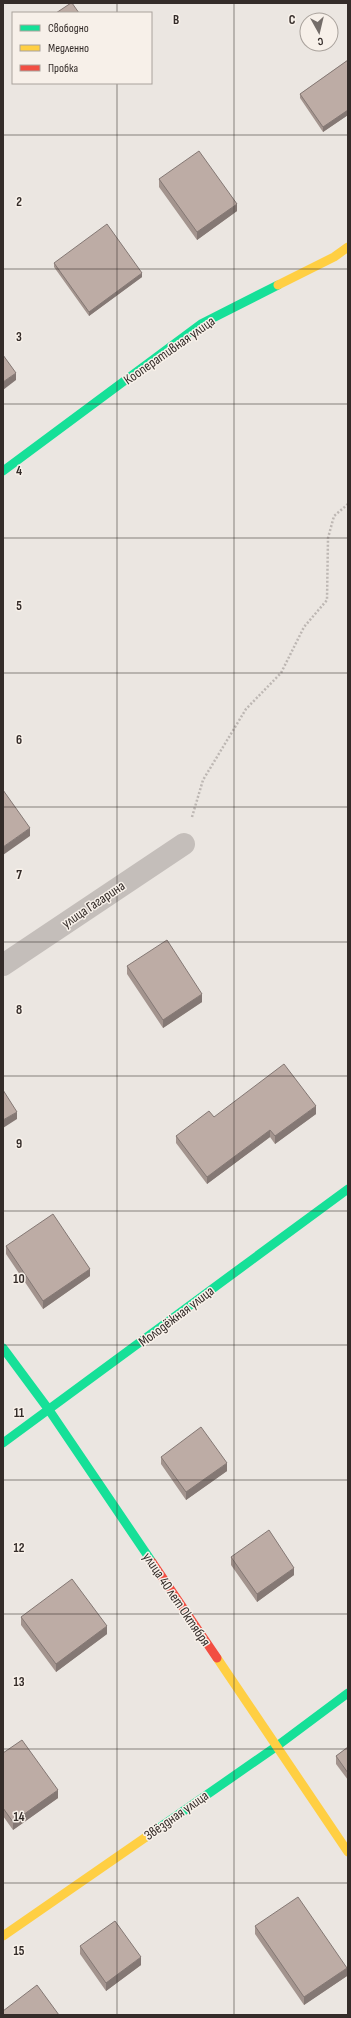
<svg xmlns="http://www.w3.org/2000/svg" width="351" height="2018" font-family="'Sofia Sans Condensed',sans-serif">
<rect width="100%" height="100%" fill="#ebe6e1"/>
<g fill="none" stroke-linecap="round" stroke-linejoin="round">
<path stroke="#bdb7b3" stroke-width="2.5" stroke-dasharray="2 2" stroke-linecap="butt" d="M192,817L203,780L246,709L281,673L304,627L327,600L328,538L334,516L348,504"/>
<path stroke="#c4beba" stroke-width="22" d="M3,965L184,844"/>
<path stroke="#16e098" stroke-width="9" d="M3,471L201,324L278,285
M3,1348L49,1410L152,1562
M3,1443L348,1189
M146,1837L277,1746L348,1693"/>
<path stroke="#ffcf43" stroke-width="9" d="M278,285L334,257L348,247
M217,1658L348,1852
M3,1936L146,1837"/>
<path stroke="#f24e42" stroke-width="9" d="M152,1562L217,1658"/>
</g>
<path fill="#a3948e" d="M348,60V115L323,132L300,98V94Z
M159,179L237,211L197,240L159,187Z
M54,263L142,277L89,316L54,267Z
M127,966L202,1002L163,1028L127,974Z
M316,1114L275,1144L270,1137L207,1184L176,1143V1136L214,1117Z
M6,1246L90,1276L43,1309L6,1254Z
M161,1457L227,1471L186,1500L161,1464Z
M231,1557L294,1575L257,1602L231,1565Z
M21,1617L107,1634L56,1672L21,1625Z
M348,1747V1780L336,1764V1756Z
M3,1753L58,1798L13,1830L3,1816Z
M255,1926L347,1976L304,2005L255,1934Z
M80,1946L141,1965L106,1991L80,1954Z"/>
<path fill="#847874" d="M348,110V115L323,132V127Z
M237,204V211L197,240V232Z
M142,273V277L89,316V312Z
M16,373V380L3,390V382Z
M30,828V836L3,855V847Z
M202,994V1002L163,1028V1020Z
M316,1106V1114L275,1144V1136Z
M17,1112V1119L3,1128V1120Z
M270,1130V1137L207,1184V1177Z
M90,1269V1276L43,1309V1301Z
M227,1463V1471L186,1500V1492Z
M294,1568V1575L257,1602V1594Z
M107,1626V1634L56,1672V1664Z
M58,1790V1798L13,1830V1822Z
M141,1957V1965L106,1991V1983Z
M347,1968V1976L304,2005V1997Z"/>
<path fill="#bdaca5" stroke="#847874" d="M71,3H72L79,13H56Z
M348,60V110L323,127L300,94Z
M199,151L237,204L197,232L159,179Z
M107,224L142,273L89,312L54,263Z
M3,355L16,373L3,382Z
M3,790L30,828L3,847Z
M167,940L202,994L163,1020L127,966Z
M284,1064L316,1106L275,1136L270,1130L207,1177L176,1136L209,1111L214,1117Z
M3,1090L17,1112L3,1120Z
M53,1214L90,1269L43,1301L6,1246Z
M201,1427L227,1463L186,1492L161,1457Z
M269,1530L294,1568L257,1594L231,1557Z
M72,1579L107,1626L56,1664L21,1617Z
M22,1740L58,1790L13,1822L3,1808V1753Z
M348,1747V1773L336,1756Z
M298,1897L347,1968L304,1997L255,1926Z
M115,1921L141,1957L106,1983L80,1946Z
M37,1985L59,2015H3V2011Z"/>
<path fill="none" stroke="#342c29" stroke-width="1" stroke-opacity="0.55" d="M117,3V13M234,3V2015M117,83V2015M3,135H348M3,269H348M3,404H348M3,538H348M3,673H348M3,807H348M3,942H348M3,1076H348M3,1211H348M3,1345H348M3,1480H348M3,1614H348M3,1749H348M3,1883H348"/>
<g text-anchor="middle" stroke-width="3" stroke-linejoin="round" paint-order="stroke">
<g font-size="14" fill="#342c29" stroke="#f7f0e9">
<text transform="translate(169 350) rotate(-35)" y="5">Кооперативная улица</text>
<text transform="translate(93 904) rotate(-34)" y="5">улица Гагарина</text>
<text transform="translate(176 1316) rotate(-37)" y="5">Молодёжная улица</text>
<text transform="translate(177 1599) rotate(56)" y="5">улица 40 лет Октября</text>
<text transform="translate(176 1815) rotate(-35)" y="5">Звёздная улица</text>
</g>
</g>
<g font-size="13" text-anchor="middle" font-weight="bold" fill="#342c29" stroke="#f7f0e9" stroke-width="3" stroke-linejoin="round" paint-order="stroke">
<text x="176" y="24">B</text>
<text x="292" y="24">C</text>
<text x="19" y="206">2</text>
<text x="19" y="341">3</text>
<text x="19" y="475">4</text>
<text x="19" y="610">5</text>
<text x="19" y="744">6</text>
<text x="19" y="879">7</text>
<text x="19" y="1014">8</text>
<text x="19" y="1148">9</text>
<text x="19" y="1283">10</text>
<text x="19" y="1417">11</text>
<text x="19" y="1552">12</text>
<text x="19" y="1686">13</text>
<text x="19" y="1821">14</text>
<text x="19" y="1955">15</text>
</g>
<rect width="351" height="2018" fill="none" stroke="#342c29" stroke-width="8"/>
<rect x="12" y="12" width="140" height="72" fill="#f7f0e9" stroke="#a9a29c"/>
<rect x="20" y="25" width="20" height="6" fill="#16e098" stroke="#a9a29c"/>
<text x="48" y="32" font-size="12" fill="#342c29">Свободно</text>
<rect x="20" y="45" width="20" height="6" fill="#ffcf43" stroke="#a9a29c"/>
<text x="48" y="52" font-size="12" fill="#342c29">Медленно</text>
<rect x="20" y="65" width="20" height="6" fill="#f24e42" stroke="#a9a29c"/>
<text x="48" y="72" font-size="12" fill="#342c29">Пробка</text>
<g transform="translate(319 32) rotate(172)"><circle r="19" fill="#f7f0e9" stroke="#a9a29c"/>
<path d="M0-3L7 15L0 10L-7 15Z" fill="#746d69"/>
<text y="-6" font-size="11" font-weight="bold" text-anchor="middle" fill="#342c29">С</text>
</g>
</svg>
